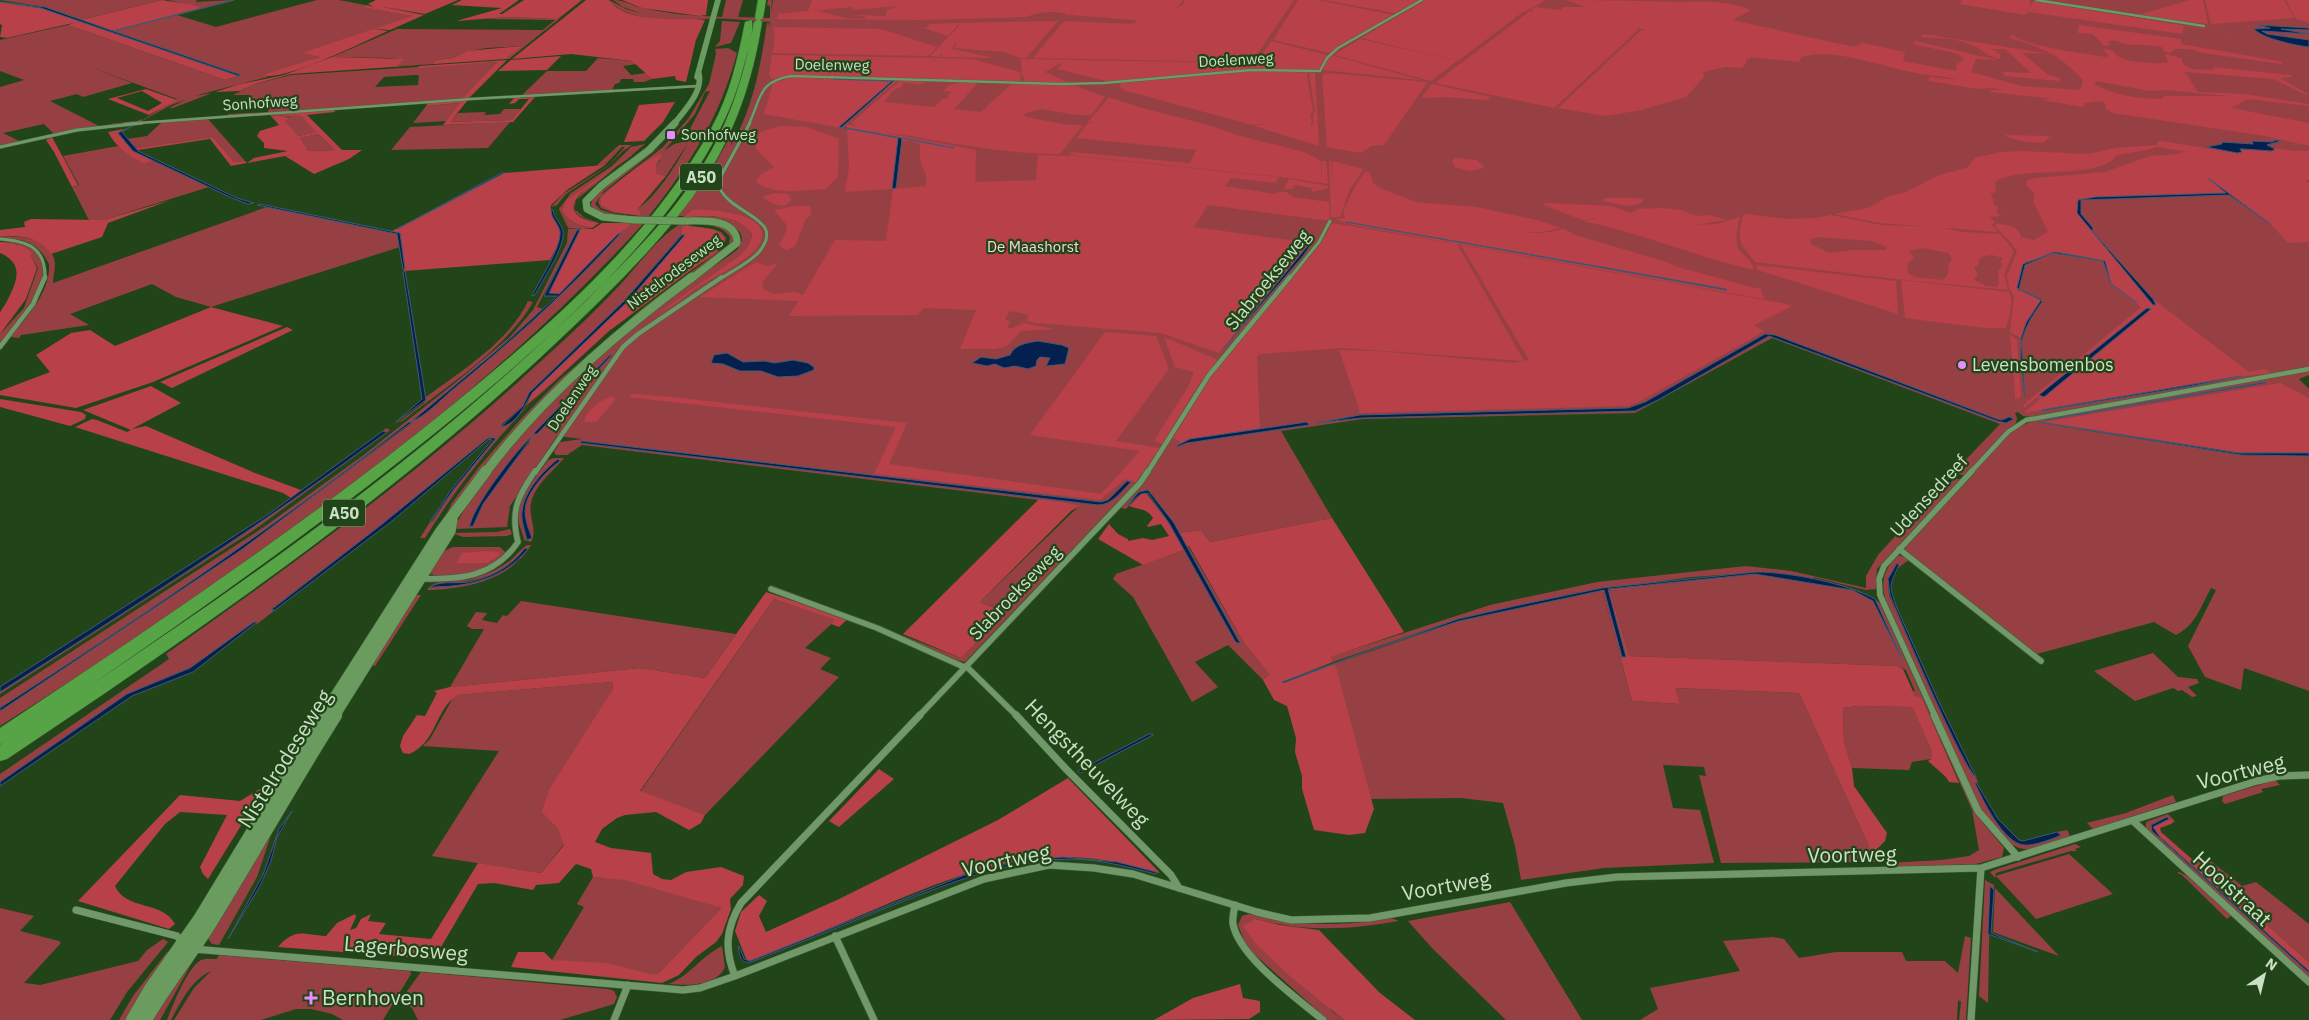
<svg xmlns="http://www.w3.org/2000/svg" width="2309" height="1020" font-family="'IBM Plex Sans',sans-serif">
<rect width="100%" height="100%" fill="#214518"/>
<path fill="#974044" fill-rule="evenodd" d="M0,0H162L81,20L45,7Z
M168,0H197L195,2L233,0L202,8Z
M317,0H339L365,5L363,7L413,16L315,48L303,53L321,56L304,63L265,74L267,77L194,96L212,93L173,108H169L187,99L171,105L142,121L138,122L106,124L137,121L142,119L141,121L177,99L85,65L132,83L83,97L77,94L50,101L99,126L54,134L44,124L3,133L19,141L0,147V87L24,80L0,71V40L68,25L225,80L241,75L112,31L177,15L216,27Z
M609,0L626,9L643,14L623,7L613,0C624,0 633,6 643,8C669,14 696,16 722,17L726,0H743L738,17L770,18V6L767,5L768,0H772L771,13L773,0H2309V375L2299,379L2309,389V453H2238L2039,423L2241,455L2309,456V691L2244,668L2241,690L2205,677L2188,646L2216,590L2211,588C2201,606 2196,625 2176,635L2154,622L2037,654L1903,549L2013,430L2038,418L2023,416L2018,412L2015,413L2017,418L2016,423L1964,476L1954,472L2000,424L1772,338L1635,413L1363,419L1281,431L1332,518L1210,542L1201,530L1179,533L1152,494L1141,491L1126,509L1114,506L965,662L956,660L881,628L770,587L771,585L961,658L1006,613L980,602L1080,505L582,445L567,455H556L554,452L560,442L582,439L557,436L510,506L507,527L454,529C469,497 492,469 515,442C562,387 616,336 675,293C695,278 717,265 737,250C759,220 700,221 684,218L685,217C708,217 737,212 752,234C750,244 747,248 740,255L661,312L747,252L757,233L726,212L692,210L684,216H678L715,164L735,128L731,145C753,110 761,63 767,23H769V28L770,22C749,21 725,17 704,19C681,22 625,22 609,0ZM530,438L529,443L494,487L483,504L473,526H469L487,492ZM581,441L1044,498L581,443Z
M508,17L559,19L509,59H506L521,46L486,48L465,52L453,58L437,60L434,64L396,66L404,60L390,58L332,57L397,29L543,30L555,20L487,19Z
M722,21L740,22L731,43L715,47L720,41Z
M728,48L737,53C720,117 690,164 649,216H640L641,213L638,209C658,194 675,167 688,143L666,176L656,173V166L660,160H649L601,198L614,212L630,215L615,213L601,208L598,202L601,195L663,147L688,119L709,84L716,54L715,49ZM710,91L683,142L674,144L664,151L695,114L705,92Z
M598,58L632,61L637,64L623,66L631,75L646,73L652,79L644,82H634L633,79H621L619,83L615,84L612,90L500,96L522,95L547,71H586Z
M497,62L464,98H469H467L228,116V114L268,112L272,99L248,101L249,95H233L255,84L291,75ZM415,75H419L418,85L375,87L384,77Z
M461,103L446,121L413,123L426,106Z
M335,109L297,115L301,116L317,132L299,136L284,120L290,118L289,117L280,118L271,114Z
M504,109H521L513,120L449,122L458,113L486,112L484,115L500,114Z
M208,119L245,161L234,162L213,137L136,148L127,139L147,136L162,122Z
M510,122L488,148L391,150L410,127Z
M318,134L335,150L308,151L299,138Z
M665,143L603,192L595,204L601,210L628,217C614,216 601,216 591,206L592,200L601,190Z
M645,144L576,200L574,209L585,218L599,223C533,208 616,173 633,154L566,200L562,211C569,223 579,225 592,228H568L559,209L571,193L612,166L631,147Z
M619,145H632L623,151L608,166L566,194L557,205L551,207L563,194L609,165L625,147H622L605,165L596,166Z
M118,146L144,164L153,161L209,187L103,220H89L72,187L79,185L63,156Z
M267,207L396,233L398,235L400,247L211,307L176,297L152,284L70,314L89,325L21,335L19,338L10,337C27,317 51,291 49,264C37,241 24,239 0,238V236C20,237 52,236 55,264C55,270 53,277 53,283Z
M633,223L643,224C459,425 228,580 0,726V711L241,550L412,423L409,422C278,525 140,618 0,708V698L264,527L365,454L456,382L510,337L533,310L567,243L568,229L581,228L577,230L537,307L543,309L480,365L412,421L463,381L530,324L590,266L622,230Z
M683,223C698,223 721,221 732,234L733,243L724,252L628,322L548,395L506,440L463,493L438,530L452,503L479,467L520,420L558,381L644,307L729,244L730,237C721,223 698,224 683,223Z
M679,225L713,229L721,232L726,238L724,245C717,255 702,262 691,270C668,286 646,302 624,319C546,381 477,454 425,538H420L430,522L433,521L454,489L496,438H488L381,525L273,608L271,610H275L256,625L257,622H254L190,668L127,694L0,782V774L169,659L166,654C286,569 407,482 517,383C551,352 586,321 618,287C635,269 659,236 679,225ZM689,226L699,227L721,247L609,331L506,426L501,425L523,406L529,393L624,301Z
M0,240C83,247 26,310 0,344V334L24,308L38,268L31,257L17,244Z
M528,301L533,302C507,348 443,389 402,421L392,424L400,421L424,403L426,397C462,370 509,342 528,301Z
M386,428L390,430L388,432L254,530L0,694V692C131,609 262,526 386,432L383,431Z
M554,458H564C552,473 536,483 531,503C528,515 538,531 531,542L524,540C523,532 518,525 518,516C518,496 537,476 548,460Z
M1951,475L1960,480L1877,569L1876,589L1866,590L1813,577L1815,580C1838,584 1861,588 1880,603L1975,813L2004,848L2002,857L1976,864L1889,867L1885,861L1888,863L1942,860L1969,856L1979,850L1972,810L1922,698L1915,697L1913,691H1915L1906,670L1898,666L1629,656L1610,591L1608,589L1755,574L1853,590L1873,601L1902,659L1875,599L1851,588L1765,572L1691,577L1575,593L1458,619L1333,662L1330,657L1490,605L1597,582L1746,566L1791,571L1866,588V576L1878,555Z
M510,529L512,534L507,536L463,537L452,533L497,532Z
M527,545H531C510,580 466,589 427,590C436,577 456,582 471,579C485,575 501,569 513,558C518,553 521,549 527,545ZM520,555V559C494,581 467,585 434,586L431,589L435,584C466,583 498,579 520,555Z
M1188,546L1244,643L1271,676L1263,680L1228,645L1195,662L1218,687L1192,702L1133,597L1113,579L1116,574L1184,550L1235,641L1240,643L1187,547Z
M453,547H500L506,553C490,570 454,581 431,574L429,572L444,551Z
M1897,555L1910,559L1898,568L1899,564L1897,563L1888,579L1889,595C1899,618 1965,773 1976,777L1978,783H1975C1982,799 2005,846 2026,845C2037,845 2050,839 2060,836L2057,832L2067,830L2070,836C2057,840 2042,848 2028,849C2008,851 1989,821 1979,806L1886,602C1880,581 1884,571 1897,555Z
M1604,590L1603,592L1632,701L1680,704L1674,688L1799,693L1876,862L1721,863L1699,775L1706,776L1704,767L1663,765L1673,808L1700,810L1714,863L1604,868L1521,880L1515,846L1503,803L1461,798L1371,799L1334,664L1459,621Z
M413,595H421L375,666L370,665Z
M774,599L836,620L805,648L831,658L820,669L839,677L705,815L640,792Z
M521,601L736,634L705,678L640,668L450,687L484,629H472L467,626L476,612L487,613L482,620L497,623L503,615L507,616Z
M2153,653L2178,677L2197,679L2199,683L2188,687L2197,696L2192,697L2182,690L2178,691L2173,688L2135,701L2094,671Z
M612,682L613,689L543,812L557,828L564,844L541,873L432,856L499,751L423,746L430,739L453,698L458,695Z
M1858,706L1909,707L1913,709L1932,752L1931,759L1912,762L1909,770L1852,768L1844,741L1843,708Z
M2272,781H2276L2280,785L2261,789L2263,792L2225,804L2222,801L2223,796Z
M2173,795L2176,802L2093,829L2087,823L2126,813Z
M284,803L286,810L271,835L257,877L219,945L212,944L207,937Z
M2168,814L2175,821L2169,819L2152,831L2309,973V979L2152,837L2146,828V822Z
M2075,844L2081,847L2075,849L2077,851H2071L1996,873L1995,876L2069,854L2113,894L2036,919L1996,876L1995,878L1990,872L1997,869Z
M2207,858L2242,886L2256,882L2309,924V962L2195,862Z
M2179,872L2190,877L2232,915L2227,919L2182,875L2177,873Z
M593,877L625,879L721,908L659,973L651,974L552,960L584,907L577,904Z
M1985,880L1994,885V889L1990,886L1988,1003L1979,996Z
M1995,888L2059,956L1993,932Z
M1510,902L1582,1020H1506L1432,948L1408,921Z
M0,908L34,916L20,931L59,941L61,943L24,983L40,985L138,961L147,950L163,939L168,942L127,992L110,1020H0Z
M1249,914C1300,926 1340,927 1391,918L1399,921C1347,930 1306,932 1255,919L1333,1012L1344,1020H1328L1253,953L1245,943L1238,925L1242,916Z
M1965,936L1971,938L1966,1020H1959L1961,1002L1958,1000L1957,1020H1640L1658,1009L1650,988L1740,971L1723,941L1773,937L1784,939L1799,958L1836,952H1902L1906,961H1945L1958,973Z
M722,946L725,967C717,986 687,986 669,984C692,974 700,957 722,946Z
M167,952H172L128,1020H119L133,996Z
M219,955L410,971L411,974L383,1020H343L332,1014L311,1009H296L261,1020H174L194,988L211,971C191,980 181,1002 171,1020H167C173,1005 187,968 201,960C206,958 212,959 217,959Z
M193,961L160,1020H150L185,965Z
M421,972L608,989L614,991L617,997L614,1004L560,1020H418L412,1008L400,1001Z"/>
<path fill="#b84048" fill-rule="evenodd" d="M162,0L187,4L200,0L189,4L202,8L112,31L81,20Z
M376,0H458L425,14L378,6L424,15L390,30L373,29L388,31C363,42 289,79 265,76V74L320,57L302,53L315,48L412,16L362,7L366,5L374,7L368,4Z
M462,0H519L499,14H502L524,0H582L558,19L508,17L456,21L502,8L452,5Z
M586,0H609C627,25 678,17 705,20L696,40L686,82L676,80L675,76L652,79L632,61L571,54L512,59Z
M622,0H708L706,15L700,16L642,8Z
M812,0H1183L1177,8L1183,5L1185,0H1294L1256,56L1249,60L1231,62L1033,58L1064,21L1131,24L1137,22L1135,20L1070,15L1076,7L1069,15C1054,10 1040,12 1026,17L920,20L776,19L779,14L808,11ZM898,6L887,10L885,16L855,15L865,17L866,19L844,18L820,11H812L852,7L853,10Z
M1298,0H1316L1394,15L1330,53L1273,40Z
M1324,0H1420L1395,13Z
M1426,0H1543L1544,1L1519,15L1458,61L1361,38Z
M1566,0C1603,0 1641,1 1679,2C1707,2 1723,0 1751,10L1732,20L1854,47L1863,43L1905,52L1903,61L1956,71L1957,64L1964,60L1958,54L1913,44L1915,41L1998,60L1976,59L1971,72L2021,86L2078,90L2081,89L2083,80C2059,54 2043,48 2010,38L2012,34C2024,47 2086,53 2105,57L2109,56L2103,50L2104,49C2117,50 2113,54 2121,58C2130,62 2158,65 2168,62L2165,54L2181,58L2184,65L2192,69L2214,70L2212,67L2291,75L2292,77L2280,78L2309,95L2304,94L2274,79L2185,72L2198,92L2244,94L2309,104V106L2247,99L2231,108L2309,123V146L2265,136L2113,113L2106,109L2105,103L2100,101L2085,103L2083,107L2042,100L2049,99L2047,98L1989,92L1992,90H2003L1992,88L1978,89L1929,81V77L1957,80C1942,75 1926,76 1911,72C1882,66 1830,47 1802,57L1799,62L1750,57V59L1745,60L1747,62L1742,68L1725,67L1703,72L1704,77L1686,97L1642,110L1605,116L1558,108L1640,31L1645,30L1638,28L1637,31L1554,108L1435,83L1530,11L1534,12L1531,9L1536,7L1561,10L1563,7H1585ZM2097,81L2149,91L2166,90L2229,96H2164L2162,99C2140,99 2113,95 2094,84Z
M1962,0H2029L2031,7L2033,1L2236,34L2184,26L2182,34L2028,12L2025,15L1960,4Z
M2190,0H2203L2208,24L2139,15Z
M2205,0H2284L2294,18L2211,24Z
M2286,0H2309V23L2295,18Z
M0,2L41,8L238,76L225,80L68,25L73,23L7,38L0,37L2,25L0,24Z
M1058,21L1026,58H1020L1004,52L954,48L957,44L956,42L952,49L995,58L941,57L943,52L939,57L930,56L959,26L956,23Z
M955,23L958,25L948,36L923,28L927,27L930,24Z
M2079,25L2181,39V44L2284,62L2281,64L2203,53L2189,49H2176L2169,53L2164,51L2162,47C2151,45 2143,45 2132,45C2123,46 2118,37 2108,42L2110,45L2104,46L2093,34L2078,33Z
M773,27L881,29L937,47L928,56L773,53L775,35Z
M1923,34L2051,54L2022,53L2047,74L2061,79L2059,81L2005,76L2002,72L2031,73L2005,49H1992L2000,54V59C1988,57 1983,50 1972,45C1958,38 1937,38 1921,37Z
M1360,39L1457,61L1431,81L1334,55Z
M1271,41L1327,55L1319,70L1229,71L1110,82L1057,69L1063,62L1045,72L1072,84L1022,83L1025,77L1022,76L1021,60L1023,59L1239,63L1260,58Z
M522,46L506,59L291,74L255,84L240,91L215,92L240,84L284,75L332,57L405,59L397,66L433,64L437,60L453,58L467,51Z
M772,55L934,58L932,63L935,58L973,59L1020,72L1021,77L1018,83L793,75L772,79L769,74Z
M561,56L547,70L498,71L511,60Z
M1334,56L1421,80L1323,70L1327,59Z
M507,60L469,98H463L497,62L418,68L419,66Z
M1252,71L1309,72L1307,75L1313,111L1310,114L1312,121L1310,127L1313,125V114L1315,111L1309,75L1310,72L1315,73L1319,146L1254,126L1268,124L1252,125L1123,90L1119,86L1121,83Z
M1328,73L1426,82L1427,83L1384,145L1371,146L1361,153L1327,147L1322,75Z
M794,77L897,81L851,118L893,81L840,127L847,128V124L869,130L976,150L975,182L1036,180L1038,155L1074,156L1278,177L1276,183L1231,178L1225,186L1275,194L1278,192H1286L1293,197L1329,202L1330,221L1208,205L1194,227L1310,243L1219,353L1161,333L1035,323L1026,321L1029,315L1010,311L1005,319L1010,322L1007,328H1012L1023,323L1054,329L1021,331L1007,346L996,349H960L976,310L924,308L918,315L789,316L798,301L700,297L756,262L767,266L778,263L762,283L763,289L774,294L795,292L803,295L835,240L886,241L893,189L926,186V175L920,160V144L912,141H901L902,139L892,189L845,192L849,167L847,129L764,114L773,83Z
M901,80L926,81L920,84L902,83V86L893,91L884,102L934,107L943,99H946L949,96L946,95L952,92L944,91C949,80 966,83 978,83L954,109L981,112L1011,84L1074,85L1105,97L1091,115H1076L1041,109L1024,114L1026,117L1069,125H1083L1060,154C1009,154 961,145 911,136C893,133 866,133 851,123Z
M1432,84L1491,97L1486,100L1446,97L1421,98Z
M146,89L177,100L149,115L108,99ZM142,91L162,103L148,111L117,98Z
M535,97L513,122L443,125L460,103L426,106L428,103L468,100L450,122L512,120L529,99H519L515,103L509,104L514,98Z
M1109,97L1142,108L1212,126L1237,135L1304,152L1321,161L1322,181V161H1326L1328,184L1281,177L1070,155L1072,152L1190,163L1196,150L1076,138L1088,123H1095L1088,122Z
M675,102L663,122L644,141L624,142L639,105Z
M334,110L335,112L307,115L342,150H362L349,159L314,174L285,156L231,166L210,139L138,150L136,148L213,137L234,162L245,161L247,163L254,158L288,151L264,148V143L257,136L260,131L279,125L270,115L290,118L285,121L299,136L316,132L301,116L280,114ZM318,134L335,150L308,151L300,138Z
M780,126L807,127L839,139L838,176L826,189C801,190 777,196 756,182L760,175L774,167L755,148L760,132Z
M124,129L119,133L133,151L153,161L144,164C129,155 116,148 108,132Z
M2006,135L2050,136L2045,142C2032,144 2017,141 2005,136Z
M52,137L78,185L72,187L54,152L46,140Z
M2161,141L2237,153L2242,152L2240,149H2243L2268,151V147L2294,151H2309V180H2305L2309,183V242L2288,243L2270,223L2209,179L2227,193L2079,199L2077,213L2153,305L2155,306L2156,303L2153,299L2249,372L2264,369L2272,373L2242,376L2024,413L2041,398L2037,397L2024,408L2023,405L2141,307L2111,284L2105,261L2052,252L2022,267L2017,290L2041,300L2026,323L2021,338L2010,332L2014,296L2009,288L2007,275L2017,252L2012,244L1995,226L1997,223C2008,227 2017,223 2021,237L2034,240L2048,232L2033,201L2035,194L2026,185L2027,180L2036,178L2105,172L2150,156L2177,154L2184,151L2156,147L2148,150L2117,155C2099,182 2012,164 1995,183L1996,192L1990,194L1993,198V203L1998,207L1997,213L2002,216L1989,217L1995,222L1992,225L1998,232L1880,223L1834,214L1868,208L1889,196L1906,192L1939,175L1967,168L1975,158L2001,152L2023,151L2088,154L2115,148L2157,145V142ZM2147,308L2151,309L2044,397L2039,395Z
M641,148L581,193C563,212 581,220 599,223L592,228C579,225 569,223 562,211L566,200Z
M662,154L656,166V173L666,176L638,209L641,213L640,216L614,212L601,205V198C613,186 646,157 662,154Z
M1455,158L1476,160L1484,166V168L1469,171L1455,167L1452,161Z
M1329,161H1331L1333,189L1332,161L1364,169L1350,189L1340,217H1331Z
M605,165L567,190L551,205C549,217 559,222 560,233C561,242 554,252 550,260L404,271L400,234L392,231L504,173Z
M1366,171L1370,173L1373,183L1380,188L1416,202L1476,207L1537,220L1561,228L1542,232H1521L1543,233L1564,229L1575,235L1667,262C1679,269 1691,270 1704,274C1724,279 1740,285 1761,289L1764,299L1353,225L1335,219L1345,218L1343,211C1351,196 1355,184 1366,171ZM1346,222L1726,289L1727,291Z
M1289,179L1328,186V188L1312,192V188L1295,185L1292,189H1284Z
M775,193L788,194L792,200L784,206L774,204L762,197Z
M1605,198C1614,198 1638,197 1644,200C1634,211 1616,203 1603,201Z
M171,200L108,223L102,237L51,254C39,236 20,236 0,236V230L25,227L24,222L31,219L103,220Z
M1545,203L1611,206L1630,213L1638,209L1661,208L1681,210L1696,216L1709,215L1727,220L1695,225L1717,224L1740,217C1738,226 1733,242 1740,251C1746,257 1752,261 1754,270C1696,257 1642,233 1583,221L1598,218L1582,220L1544,205Z
M795,206H810L811,215L806,219L795,246L787,250L779,246C791,221 789,229 774,210Z
M692,210C709,209 780,213 758,246C748,261 714,277 698,287C686,295 673,308 660,312L740,255C747,248 750,244 752,234C737,212 706,217 683,217Z
M1746,214L1787,219L1816,218L1831,215L1881,225L1938,227L1963,232L2000,234L2014,251L2004,274L2008,290L1895,279L1755,262C1738,241 1737,241 1743,215ZM1817,237L1872,241L1887,247L1885,250H1853L1830,253L1811,244L1810,239ZM1922,248L1949,253L1952,259L1949,264L1948,275L1943,280L1915,277L1908,273L1907,264L1914,258L1909,251ZM1992,255L2003,258L2001,261L2002,267L1998,271L1999,284L1996,287L1986,286L1974,280L1978,275L1974,268L1979,264V259L1984,256Z
M602,223H633L618,234L559,294L548,293L581,228L593,229Z
M1332,223L1457,244L1524,361L1344,348L1260,354L1257,356L1260,429L1190,439L1181,443L1178,440L1173,438L1214,372L1321,243Z
M687,225C700,229 718,225 725,240L722,247L609,331L526,406L532,393L630,299L684,235H682V226Z
M0,242C11,242 24,245 32,253L30,255L37,268L26,299L0,334C0,327 0,319 0,313C1,310 4,306 6,303C16,284 26,264 0,253Z
M1461,245L1787,304L1791,307L1754,325L1764,331L1760,334L1637,403L1627,406L1359,413L1358,412L1360,411L1339,350L1376,351L1514,363L1529,360Z
M1756,265L1896,281L1898,314L1758,270Z
M1901,280L2009,292C2014,302 2009,317 2006,328H1985L1905,318Z
M211,307L283,326L153,382L76,408L0,395V391L50,372L36,355L71,333L90,330L115,346Z
M287,327L293,330L172,388L160,382Z
M1105,332L1156,336L1169,369L1116,441L1160,448L1136,482L1125,479L1100,500L874,474L896,427L628,397L632,394L661,396L907,423L889,464L1101,494L1140,451L1030,435Z
M2010,334L2017,340L2021,396L2019,399L2015,398V392Z
M1164,337L1218,360L1198,386L1162,444L1155,441V439L1188,387L1194,372L1175,367Z
M2280,383L2309,398V452H2238L2044,422Z
M151,386L181,403L132,429L146,426L255,473L301,490L291,498L283,493L75,427L92,419L97,420L127,432L131,430L83,410Z
M612,396L616,399L596,422H584C587,409 601,400 612,396Z
M0,399L81,412L86,415L85,419L70,426L0,407Z
M1146,493L1169,523L1184,550L1143,565L1098,539L1109,524L1118,534L1128,539V541L1143,538L1152,540L1169,536L1161,524L1148,527L1147,526L1153,518C1147,508 1139,510 1129,506L1141,494Z
M1039,499L1081,505L1071,511L980,602L1006,613L961,658L903,634Z
M1332,518L1404,632L1331,657L1333,662L1282,682L1283,683L1334,664L1336,667L1374,809L1365,833L1349,835L1314,830L1302,789V776L1295,752L1296,738L1287,706L1274,700L1263,680L1270,675L1244,643L1189,546L1187,547L1179,533L1201,530L1210,542Z
M486,551L498,552L500,555L487,563H457L462,553Z
M1603,591H1605L1622,657L1626,656L1608,591H1610L1629,656L1898,666L1903,669L1915,696L1922,698L1959,783L1949,782L1946,777L1928,761L1931,759L1932,752L1913,709L1909,707L1858,706L1843,708L1844,741L1852,768L1854,786L1887,833L1885,841L1877,849L1876,862L1799,693L1675,688L1680,704L1632,701Z
M766,592L848,619L839,627L831,624L835,620L774,599L640,791L705,815L701,823L689,830L656,812L625,815L617,818L602,829L595,842L611,848L651,853L653,874L662,879L671,880L686,872L721,867L744,876L743,885L730,899L731,909L722,934L716,942L696,957L679,975L662,983L511,967L518,952H544L552,960L606,963L651,974L659,973L721,908L625,880L593,877L591,869L576,864L559,883L536,885L533,890L494,883L478,884L434,959L278,947C296,927 302,935 326,936L337,923L355,914L356,917L350,930L356,928L361,919L371,914L368,921L386,923L379,934L431,939L478,863L541,873L564,845L557,828L542,812L549,790L613,689L612,682L458,695C435,708 437,743 409,754L403,753L400,746L403,736L417,715L425,716L437,693L434,691L450,687L640,668L705,678Z
M879,769L894,779L839,827L829,821Z
M1068,778L1160,873C1129,865 1096,856 1063,857C981,858 902,899 828,929C812,936 759,961 747,961L735,931L741,912L759,895L767,901L759,916L766,932L839,899L998,820Z
M266,785L208,879L203,874L200,867L227,815L180,812L165,824L115,886C126,911 162,900 175,924L169,929L78,901L180,795L240,801Z
M2169,819L2175,821L2171,824L2160,828L2161,832L2309,962V971L2160,837L2153,827Z
M1255,919L1280,925L1319,930L1380,993L1415,1020H1344L1291,977L1255,943L1243,926Z
M1240,984L1243,998L1260,1001V1012L1249,1019L1154,1020L1193,998Z"/>
<path fill="#04204f" stroke="#405a73" d="M234,0L113,31L241,75L239,76L41,8L0,2L45,7L113,31Z
M2257,25L2309,28V30L2281,29L2309,34L2262,31L2267,34L2309,40V47C2297,46 2261,38 2254,29L2270,28Z
M833,79L894,81L842,127L954,148L902,138L896,188L892,189L898,138L839,127L892,81Z
M134,125L122,132L138,151L237,198L254,203L248,204L232,198L133,151L118,133Z
M2276,140L2281,141L2267,145L2275,149L2272,151L2243,149H2240L2242,152L2237,153L2206,147L2222,144V142L2253,144L2252,141L2272,142Z
M501,173H504L397,229Z
M2208,178L2270,224L2229,195L2081,200V214L2093,228L2092,231L2153,299L2156,305H2153L2077,213L2078,200L2095,197L2226,193Z
M260,204L400,233L405,269H403L397,234L257,205Z
M551,210H553C554,218 561,223 563,231C566,246 542,281 535,295L532,296C539,281 562,247 560,231C558,223 551,218 551,210Z
M1346,222L1726,289L1727,290Z
M577,230H580L549,293L559,294L618,234L621,233C569,290 511,342 451,391C442,399 423,418 412,421L501,347L557,296H544Z
M682,235H685L630,299L532,393C525,405 517,424 501,427L523,406L529,393L624,301Z
M1310,243H1312L1303,256L1223,349Z
M2055,252L2105,261L2111,284L2137,303L2111,284L2103,261L2053,253L2025,265L2019,289L2041,299L2042,302C2014,340 2020,352 2025,397L2021,338L2026,323L2041,300L2017,288L2023,264Z
M405,271L426,400L396,422L422,399L403,272Z
M2147,308L2151,309L2044,397L2039,395Z
M1765,334L1775,335L1997,419L2002,420L2009,417L2014,419L2006,423L1997,421L1769,336L1660,399L1635,411L1361,418L1317,423L1360,415L1628,408L1645,402Z
M1038,341L1062,345L1069,348L1065,364L1046,366L1050,358L1040,357L1037,360L1036,366L1028,369L1015,366L1004,368L995,364L987,366L972,363L981,357L996,359L1010,355C1015,344 1027,343 1038,341Z
M727,353L743,362L764,361L775,363L793,360L808,363L814,367V370L798,376L778,377L761,371H740L723,364L711,363L714,355Z
M610,355H612L537,434H533Z
M2242,376L2192,386L2041,411L2042,410Z
M2265,382L2266,383L2045,420Z
M409,422H412L241,550L0,711V708C140,618 278,525 409,422Z
M1307,422L1309,425L1187,443L1177,447L1178,445L1190,439Z
M2038,422L2238,453H2309V456L2241,455Z
M383,431L387,432C262,525 132,608 0,692V687L270,513Z
M532,437L483,504L473,526L470,527C469,512 518,447 532,437Z
M488,438H496L454,489L431,522H430L451,490L492,440L489,439L392,521L275,610H271L381,525Z
M581,441L1101,502L1108,500L1127,481L1131,482C1121,492 1112,505 1098,505L580,443Z
M558,459L560,461C546,471 526,492 525,511C525,521 529,530 532,538L527,540C525,531 521,521 522,512C524,491 543,471 558,459Z
M1951,477L1954,479L1911,525L1907,524Z
M1148,490L1174,523L1240,643H1237L1235,641L1169,523L1148,493L1141,494L1127,505L1139,492Z
M525,548L528,549C508,573 483,583 452,586C445,587 436,586 430,588C437,580 457,584 468,582C490,578 511,567 525,548Z
M1897,563L1899,565C1889,586 1889,585 1897,608L1939,702L1976,777C1965,773 1899,618 1890,595L1888,579Z
M1756,572C1789,572 1846,583 1875,599L1902,659L1873,601L1852,590L1755,574L1608,589L1626,657H1622L1604,590L1459,621L1371,650L1283,683L1282,682L1458,619L1515,606L1602,588Z
M254,622H257L193,672L132,696L0,786V782L127,694L190,668Z
M1149,734H1153V735L1080,773L1078,771Z
M1976,782L1998,819L2019,840L2023,841L2057,832L2061,835C2053,839 2034,846 2024,845C2003,843 1983,800 1975,783Z
M292,811L277,837L271,861L260,886L228,939L263,875L279,829Z
M2167,817L2169,819L2153,827L2160,837L2309,971V973L2152,831L2151,825Z
M1063,857L1117,862L1156,872V874C1128,867 1099,859 1070,859C1003,860 942,886 881,910C837,928 794,945 751,962C740,964 740,955 738,947L739,946L744,959L750,961L967,874L1017,862Z
M1990,886L1994,890L1991,933L2038,952L1988,934Z"/>
<g fill="none" stroke-linecap="round" stroke-linejoin="round">
<g stroke="#41613b" stroke-width="3">
<path id="street-far4" d="M2036,0L2204,26
M125,124L471,99L699,86
M749,124C762,96 758,82 791,76L1062,84L1104,83L1251,70L1320,71L1327,58L1338,48L1422,0"/>
</g>
<g stroke="#41613b" stroke-width="4">
<path id="street-far3" d="M0,147L77,130L142,123
M0,239C27,241 46,247 45,279
M720,279C732,271 749,263 759,252C787,218 732,216 719,187L720,178L750,123
M1289,279L1319,242L1330,221"/>
</g>
<g stroke="#41613b" stroke-width="5.5">
<path id="street-far2" d="M0,347L33,304L45,277
M535,473L623,347L638,334L722,277
M1147,473L1209,375L1290,277
M1970,473L2008,432L2026,420L2309,369"/>
</g>
<g stroke="#41613b" stroke-width="7">
<path id="street-far1" d="M1899,549L2041,661
M420,579C460,579 494,578 518,542C510,511 518,496 535,471
M771,589L877,628L964,667
M966,666L1017,716
M919,716L1140,483L1148,471
M1935,716L1880,595L1879,579L1884,566L1972,471"/>
</g>
<g stroke="#41613b" stroke-width="8">
<path id="street" d="M1016,715L1066,769L1171,875L1179,888
M1934,715L1978,811L2018,857
M2133,821L2309,982
M1235,905C1234,911 1232,918 1233,924C1239,957 1298,999 1323,1020
M76,910L177,936L182,942
M835,936L874,1020
M193,949L683,990L700,988L735,976L984,879L1049,865L1094,868L1133,874L1257,912L1291,920L1370,918L1566,883L1617,877L1981,868L2257,781L2279,776L2309,775
M735,976C724,949 726,928 741,903L920,715
M614,1020L628,985
M1971,1020L1981,868"/>
</g>
<g stroke="#41613b" stroke-width="6">
<path id="secondary-far4" d="M697,77L718,0
M674,124C684,111 703,92 699,74"/>
</g>
<g stroke="#41613b" stroke-width="8">
<path id="secondary-far3" d="M635,220L603,217L587,209L586,201L601,186L649,150L675,123
M682,221C700,221 737,217 737,243L691,279"/>
</g>
<g stroke="#41613b" stroke-width="10">
<path id="secondary-far2" d="M485,473C542,397 616,333 692,277"/>
</g>
<g stroke="#41613b" stroke-width="12">
<path id="secondary-far1" d="M323,716L441,531L486,471
M334,716L450,531L452,520"/>
</g>
<g stroke="#41613b" stroke-width="15">
<path id="secondary" d="M133,1020L151,989L201,918L324,715
M145,1020C165,985 190,955 211,921C253,853 292,783 335,715"/>
</g>
<g stroke="#41613b" stroke-width="1">
<path id="highway" d="M758,0H766L763,18L760,20L762,22C753,79 736,130 705,179C666,238 611,291 559,340C392,499 198,631 7,759L0,761V745L2,743L0,744V728C156,625 310,521 455,403C551,324 651,238 712,127C730,94 738,58 745,22L752,20C754,36 746,57 742,72C708,201 562,328 462,411C343,509 216,599 88,687C257,574 425,456 571,315C614,273 661,229 694,179C727,131 744,79 754,22L757,20L755,18Z"/>
</g>
<use href="#street-far4" stroke="#719868" stroke-width="2.5"/>
<use href="#street-far3" stroke="#719868" stroke-width="3"/>
<use href="#street-far2" stroke="#719868" stroke-width="4.5"/>
<use href="#street-far1" stroke="#719868" stroke-width="5.5"/>
<use href="#street" stroke="#719868" stroke-width="7"/>
<use href="#secondary-far4" stroke="#699c5e" stroke-width="5.5"/>
<use href="#secondary-far3" stroke="#699c5e" stroke-width="7"/>
<use href="#secondary-far2" stroke="#699c5e" stroke-width="9"/>
<use href="#secondary-far1" stroke="#699c5e" stroke-width="11"/>
<use href="#secondary" stroke="#699c5e" stroke-width="14"/>
<use href="#highway" fill="#56a445" fill-rule="evenodd"/>
<g stroke="#41613b" stroke-width="8" stroke-linecap="butt">
<path id="secondary-bridge" d="M635,220L682,221"/>
</g>
<use href="#secondary-bridge" stroke="#699c5e" stroke-width="7"/>
</g>
<g fill="#e98dfe" stroke="#214518" stroke-width="2">
<rect x="666" y="130" width="10" height="10" rx="2.5"/>
<circle cx="1962" cy="365" r="5"/>
<path d="M308.5 990.5h5v5h5v5h-5v5h-5v-5h-5v-5h5z"/>
</g>
<g text-anchor="middle" stroke-width="4.5" stroke-linejoin="round" paint-order="stroke">
<g font-size="15" fill="#cbe0c6" stroke="#214518">
<text transform="translate(1236 60) rotate(-3)" y="5">Doelenweg</text>
<text transform="translate(832 65) rotate(1)" y="5">Doelenweg</text>
<text transform="translate(260 103) rotate(-4)" y="5">Sonhofweg</text>
<text transform="translate(674 272) rotate(-37)" y="5">Nistelrodeseweg</text>
<text transform="translate(572 398) rotate(-56)" y="5">Doelenweg</text>
</g>
<g font-size="15" fill="#cbe0c6" stroke="#214518" text-anchor="start">
<text x="681" y="140">Sonhofweg</text>
</g>
<g font-size="15" fill="#f7d6d5" stroke="#214518">
<text x="1033" y="252">De Maashorst</text>
</g>
<g fill="#214518" stroke="#98b292" stroke-width="1">
<rect x="680" y="163.5" width="42" height="27" rx="4"/>
<rect x="323" y="499.5" width="42" height="27" rx="4"/>
</g>
<g font-size="16" font-weight="bold" fill="#cbe0c6">
<text x="701" y="183">A50</text>
<text x="344" y="519">A50</text>
</g>
<g font-size="18" fill="#cbe0c6" stroke="#214518">
<text transform="translate(1268 280) rotate(-51)" y="6">Slabroekseweg</text>
<text transform="translate(1929 496) rotate(-47)" y="6">Udensedreef</text>
<text transform="translate(1015 593) rotate(-46)" y="6">Slabroekseweg</text>
</g>
<g font-size="18" fill="#cbe0c6" stroke="#214518" text-anchor="start">
<text x="1972" y="371">Levensbomenbos</text>
</g>
<g font-size="21" fill="#cbe0c6" stroke="#214518">
<text transform="translate(285 759) rotate(-58)" y="7">Nistelrodeseweg</text>
<text transform="translate(1087 763) rotate(46)" y="7">Hengstheuvelweg</text>
<text transform="translate(2241 772) rotate(-14)" y="7">Voortweg</text>
<text transform="translate(1852 855) rotate(-1)" y="7">Voortweg</text>
<text transform="translate(1006 861) rotate(-12)" y="7">Voortweg</text>
<text transform="translate(1446 886) rotate(-10)" y="7">Voortweg</text>
<text transform="translate(2232 889) rotate(43)" y="7">Hooistraat</text>
<text transform="translate(406 949) rotate(5)" y="7">Lagerbosweg</text>
</g>
<g font-size="21" fill="#cbe0c6" stroke="#214518" text-anchor="start">
<text x="322" y="1005">Bernhoven</text>
</g>
</g>
<g transform="translate(2264 975) rotate(35)" stroke="#214518" stroke-width="4" paint-order="stroke">
<path d="M0-4L9 19L0 12L-9 19Z" fill="#cbe0c6"/>
<text y="-8" font-size="14" font-weight="bold" text-anchor="middle" fill="#cbe0c6">N</text>
</g>
</svg>
